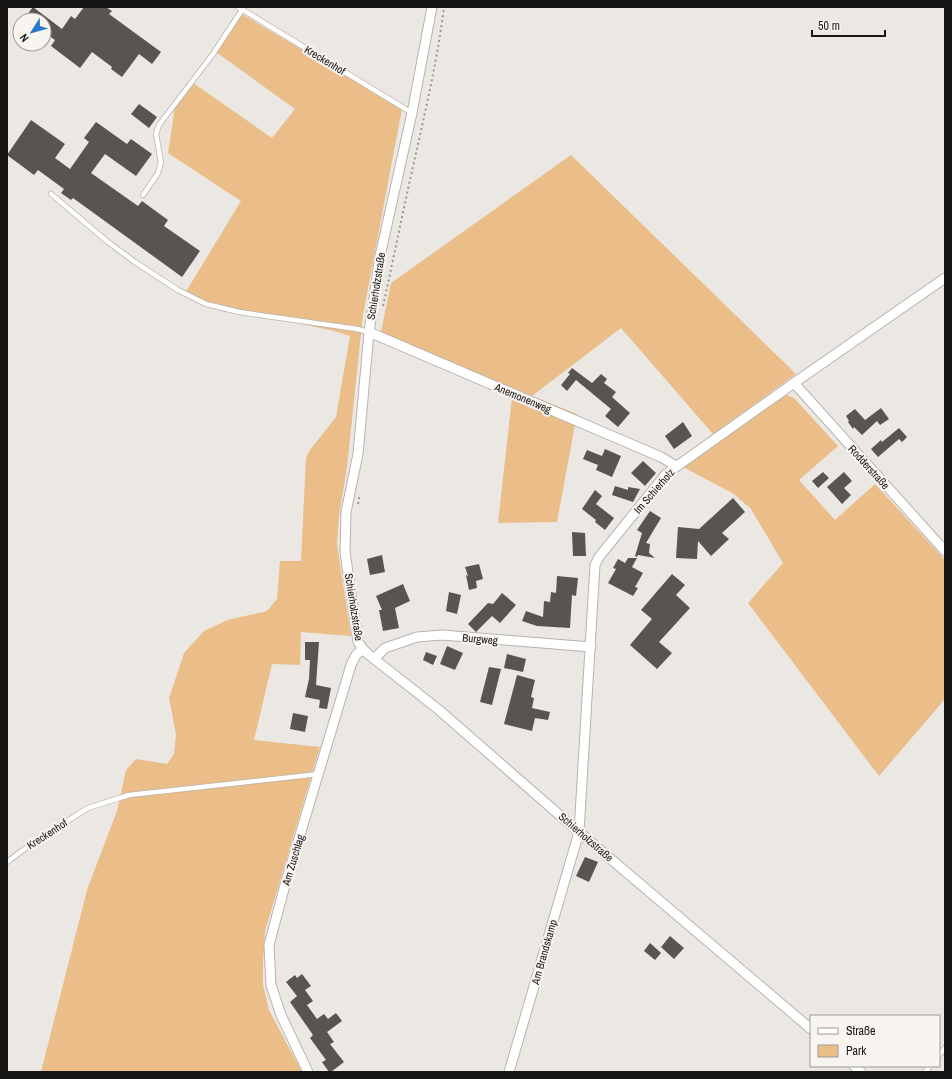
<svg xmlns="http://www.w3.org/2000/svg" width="952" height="1079" font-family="'Archivo Narrow',sans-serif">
<rect width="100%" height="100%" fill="#ebe7e2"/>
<path fill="#eabd89" d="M242,14L402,109L363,315L347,467L339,516L337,544L351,636L301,632L300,665L272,664L254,740L320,747L265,931L263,964V985L269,1010L302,1072H41L87,890L117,811L126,770L136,759L167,764L174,754L176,734L169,698L184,653L204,631L228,620L267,611L277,599L280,561H301L306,458L310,450L336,417L350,336L334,331L206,303L184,295L241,201L168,153L175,107L193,83L272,138L295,109L216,52Z
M571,155L796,374L713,434L621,328L532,396L577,414L557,522L498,523L513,389L381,332L391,283Z
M786,395L794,398L838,446L799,480L835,520L875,484L945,560V699L879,776L748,603L783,563L751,509L734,494L683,467Z"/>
<path fill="#585551" d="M33,7L62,29L71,16L75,19L84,7H106L112,11L109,14L161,52L152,64L139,54L122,77L111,69L112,67L92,52L80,68L51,46L55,40L44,32V20H23Z
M139,104L157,117L149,128L131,114Z
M31,120L65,144L55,158L70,169L89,142L84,138L96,122L127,144L131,139L152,154L136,176L105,154L91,173L138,206L142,201L168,220L164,226L200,251L182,277L73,198L71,200L61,193L64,189L38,170L34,175L7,155Z
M572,368L592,383L601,374L607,379L604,383L616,392L612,397L630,413L618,427L605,416L611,409L576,380L567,391L561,385L570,374L568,373Z
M881,408L889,419L880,425L877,421L862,435L854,427L853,429L848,422L849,421L846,416L855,409L865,420Z
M683,422L692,436L674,449L665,436Z
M899,428L907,437L902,442L899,439L878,457L871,449L881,440L882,442Z
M605,449L621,456L612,477L596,470L598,465L583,459L587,450L602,456Z
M643,461L656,473L645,486L631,473Z
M823,472L829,478L818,488L812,481Z
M844,472L852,481L844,488L851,495L842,504L827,487Z
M615,486L628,490V487L640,489L633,502L612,495Z
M595,490L602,496L596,504L614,518L605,530L595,522L596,520L582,509Z
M733,498L745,512L722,533L729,539L711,556L698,541L697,559L676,558L678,527L699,529Z
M650,511L661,518L646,543L650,544L649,553L655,558L638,555L637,557L635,556L642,533L637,530Z
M572,532L585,533L586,556H573Z
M382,555L385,572L370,575L367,559Z
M628,558H637L632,567L643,573L635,587L638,588L633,596L608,583L616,569L613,568L618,559L625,563Z
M479,564L483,579L476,581L477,588L469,590L466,575L468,576L465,567Z
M672,574L685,585L676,595L690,608L659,642L672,653L657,669L630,645L652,619L641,610Z
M557,576L578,578L576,596L572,595L570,628L537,626L522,621L526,611L543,617L544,601L550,602L551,592L556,593Z
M403,584L410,601L395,608L399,628L383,631L379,610H382L376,596Z
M449,592L461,595L457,614L446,611Z
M502,593L516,605L500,623L492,616L476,632L468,624L488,603L493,604Z
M305,642H319L316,685L331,688L327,709L319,708L320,700L305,697L309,679L310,660H305Z
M447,646L463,653L455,670L440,664Z
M426,652L437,656L433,665L423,660Z
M507,654L526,659L523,672L504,668Z
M489,667L501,669L492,705L480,702Z
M517,675L535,680L531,697L534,698L532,708L550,712L548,720L535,718L532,731L504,724Z
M293,713L308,716L305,732L290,729Z
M585,857L598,862L589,882L576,876Z
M670,936L684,948L674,959L661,947Z
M650,943L661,953L655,960L644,951Z
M302,974L311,986L305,990L313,1001L307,1005L317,1019L324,1014L328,1019L336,1013L342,1021L327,1032L334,1042L330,1044L344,1062L331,1072H329L322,1062L326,1060L310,1038L313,1035L290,1002L297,996L286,982L295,975L297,978Z"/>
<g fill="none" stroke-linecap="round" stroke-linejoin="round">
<g stroke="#b7b3af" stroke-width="6">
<path id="service" d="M238,7L412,113
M51,194L108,242L135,262L178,290L206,304L239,312L357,329L369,332
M143,195L158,173L161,162L156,134L159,125L213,54L242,10
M7,862L34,842L88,808L129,795L319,774
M939,1055L945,1048
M925,1072L930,1066"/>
</g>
<g stroke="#b7b3af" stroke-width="11">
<path id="minor" d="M432,7L412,113L380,256L369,332L358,454L346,512L345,552L358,642L363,649L368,654L439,710L579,832L811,1029
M369,332L661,457L676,466
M794,383L945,551
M374,659L385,648L417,637L442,635L591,647
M854,1066L861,1072
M308,1072L281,1015L271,985L269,945L285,885L351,665L356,655L363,649
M509,1072L579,832L595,565L599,557L666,474L794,383L945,278"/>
</g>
<path stroke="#9a9793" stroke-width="2" stroke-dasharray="2 3" stroke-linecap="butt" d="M383,306C393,261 402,216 412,171C424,117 437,63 444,7
M358,504L360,494"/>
<use href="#service" stroke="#fff" stroke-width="4.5"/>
<use href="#minor" stroke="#fff" stroke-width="9"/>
</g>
<g text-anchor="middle" stroke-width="4" stroke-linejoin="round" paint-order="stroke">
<g font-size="11" fill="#171614" stroke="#f8f4f0">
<text transform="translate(325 60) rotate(31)" y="4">Kreckenhof</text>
<text transform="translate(376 286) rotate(-81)" y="4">Schierholzstraße</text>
<text transform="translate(523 398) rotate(23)" y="4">Anemonenweg</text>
<text transform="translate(869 467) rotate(48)" y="4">Rodderstraße</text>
<text transform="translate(654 491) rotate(-49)" y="4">Im Schierholz</text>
<text transform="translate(354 607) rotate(81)" y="4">Schierholzstraße</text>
<text transform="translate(480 639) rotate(5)" y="4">Burgweg</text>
<text transform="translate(47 834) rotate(-33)" y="4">Kreckenhof</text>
<text transform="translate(586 837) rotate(41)" y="4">Schierholzstraße</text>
<text transform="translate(293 860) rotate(-73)" y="4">Am Zuschlag</text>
<text transform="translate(544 952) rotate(-74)" y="4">Am Brandskamp</text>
</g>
</g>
<rect width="952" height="1079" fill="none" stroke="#171614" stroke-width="16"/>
<rect x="810" y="1015" width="130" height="52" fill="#f8f4f0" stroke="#9e9b98"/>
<rect x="818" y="1028" width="20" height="6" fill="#ffffff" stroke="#9e9b98"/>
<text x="846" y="1035" font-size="12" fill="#171614">Straße</text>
<rect x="818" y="1045" width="20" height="12" fill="#eabd89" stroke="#9e9b98"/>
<text x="846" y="1055" font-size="12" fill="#171614">Park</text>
<g transform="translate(32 32) rotate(233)"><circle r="19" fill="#f8f4f0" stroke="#9e9b98"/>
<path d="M0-3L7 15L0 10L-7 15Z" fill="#277bc9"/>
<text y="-6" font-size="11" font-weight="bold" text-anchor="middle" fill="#171614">N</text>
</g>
<path d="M812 30v6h73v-6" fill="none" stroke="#171614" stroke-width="2"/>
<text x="818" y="30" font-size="12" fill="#171614" stroke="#f8f4f0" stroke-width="3" paint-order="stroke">50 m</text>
</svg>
